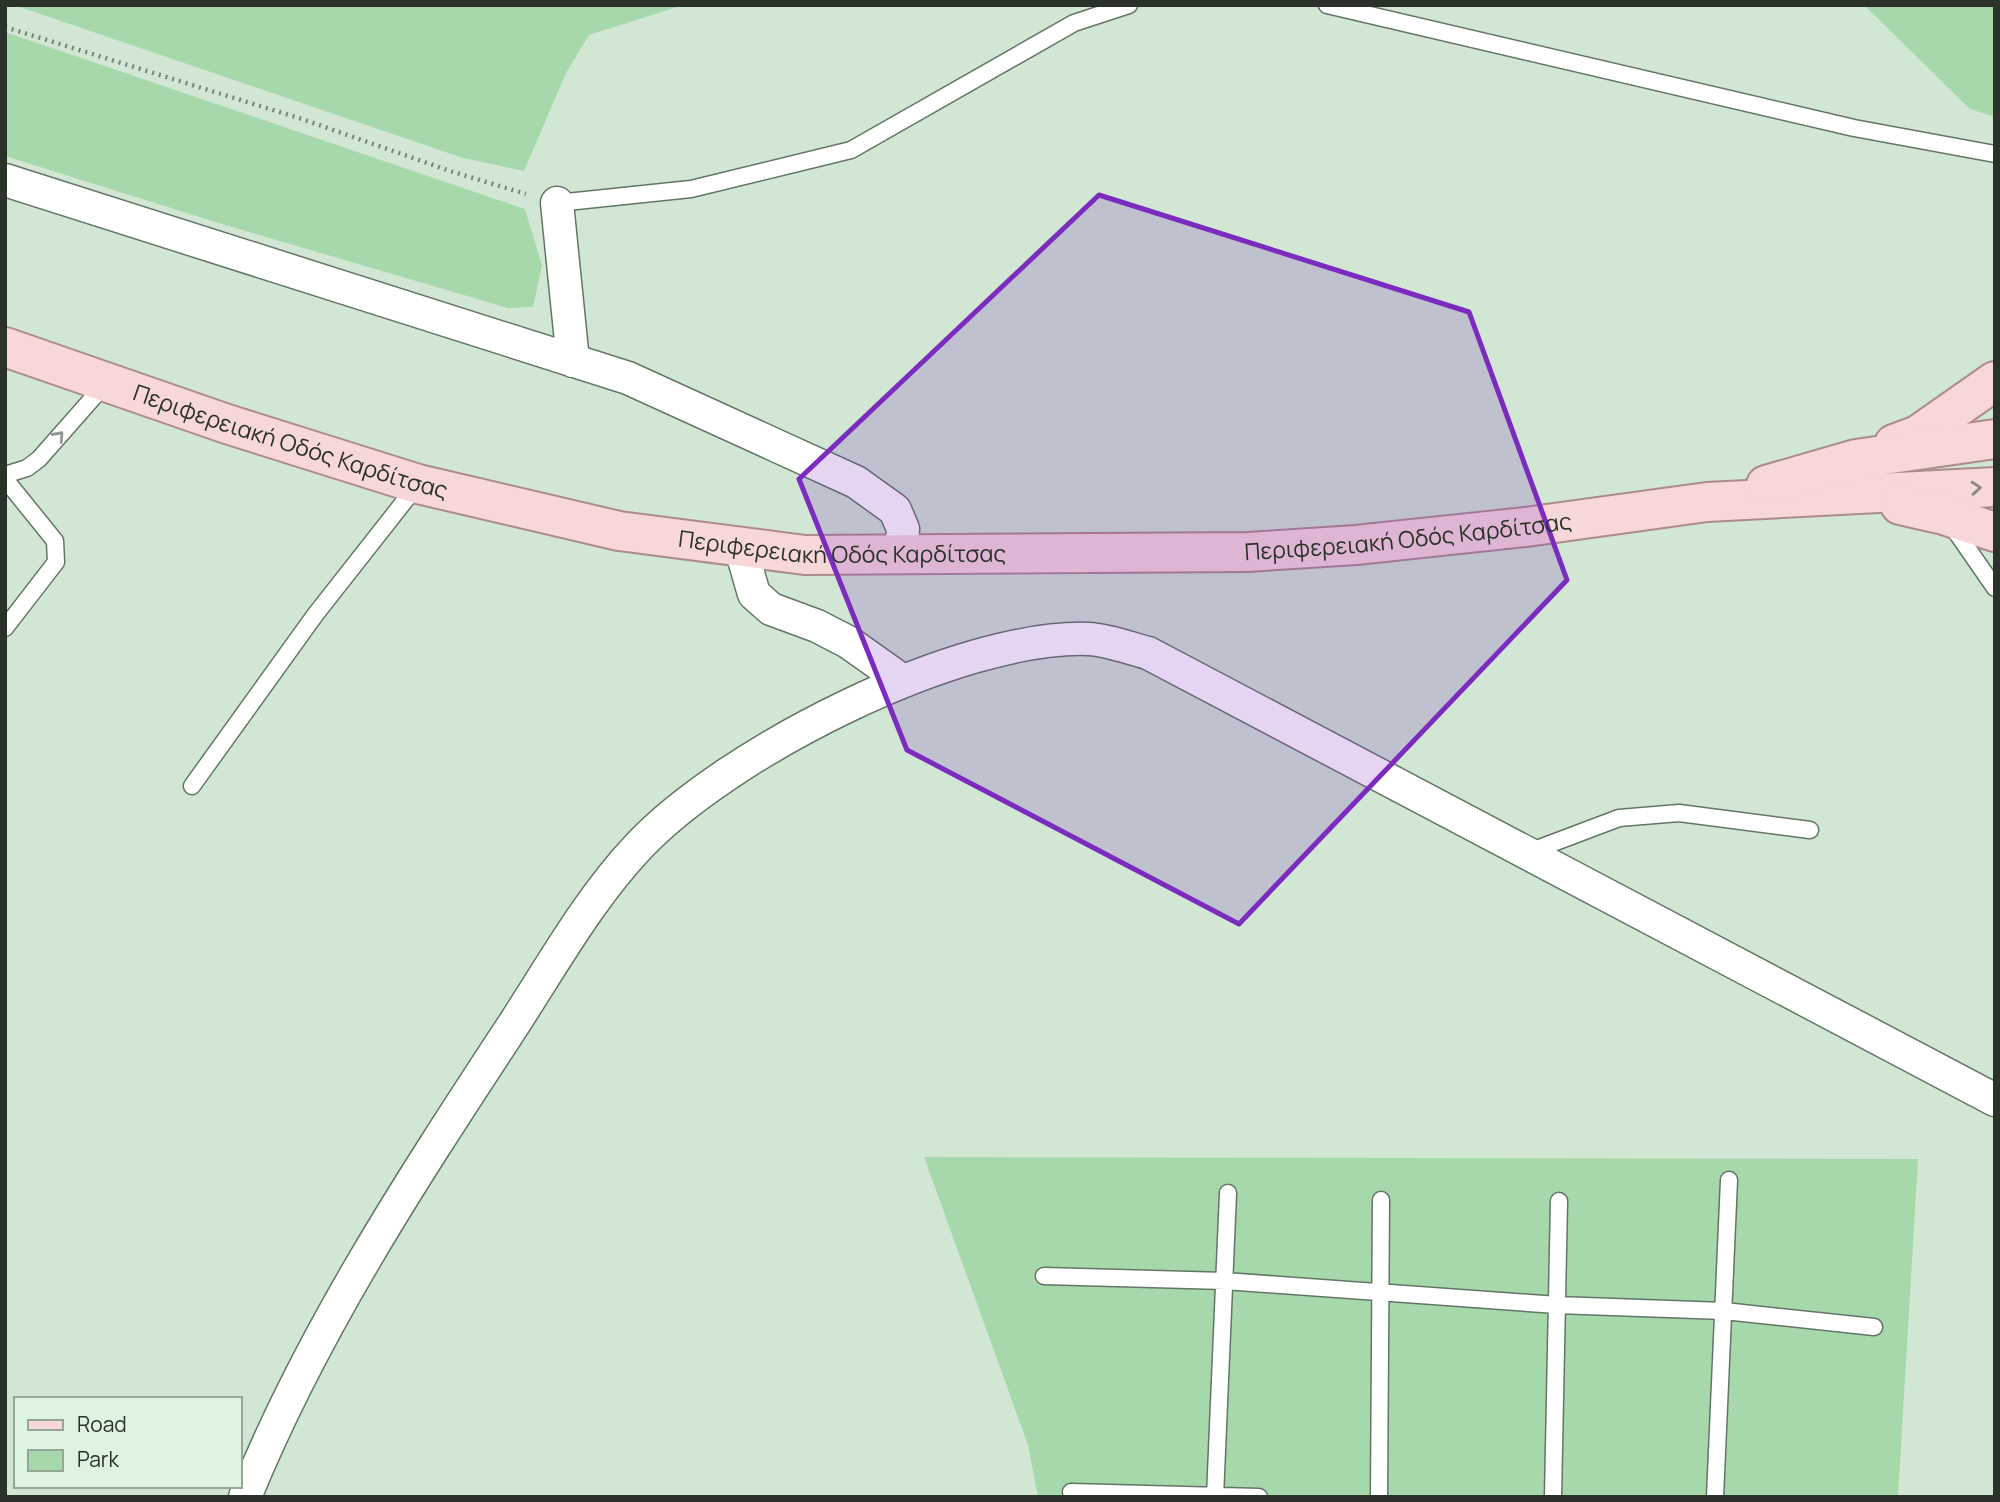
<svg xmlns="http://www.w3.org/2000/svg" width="2000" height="1502" font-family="Manrope,sans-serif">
<rect width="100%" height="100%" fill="#d1e7d3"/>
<path fill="#a7d8ac" d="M14,5H684L589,35L566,73L524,171L463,158Z
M1864,5H1995V117L1970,109Z
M5,32L525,209L542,266L533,307L508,308L222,224L5,156Z
M924,1157L1918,1159L1898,1497H1038L1028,1445Z"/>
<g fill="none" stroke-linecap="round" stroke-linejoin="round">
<g stroke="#637665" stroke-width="19">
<path id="service" d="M1327,5L1854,128L1995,154
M557,203L691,189L851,150L1074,23L1129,5
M5,475L27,468L39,459L106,383
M5,479L55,541L56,562L5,628
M1952,526L1995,588
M192,786L315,615L418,484
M1529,852L1619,818L1679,813L1810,830
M1044,1276L1225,1281L1557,1305L1724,1311L1874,1327
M1071,1492L1259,1497
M1215,1497L1228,1193
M1379,1497L1381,1200
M1553,1497L1559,1201
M1715,1497L1729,1180"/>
</g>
<g stroke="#637665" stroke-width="35">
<path id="minor" d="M5,180L628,378L856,482L895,510L903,529L901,556
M557,203L573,361
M741,549L754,594L771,609L817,626L848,642L903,681
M245,1497C312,1332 411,1181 508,1033C549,971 587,901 638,847C726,753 959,634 1089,639C1108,640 1129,648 1148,653L1995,1100"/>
</g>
<g stroke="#ac8c8a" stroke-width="42">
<g id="primary">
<path id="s1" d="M5,347L227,424L418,484L619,531L805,555L1248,552L1356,545L1526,527L1707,502L1995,487"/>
<path d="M1894,444L1918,435L1995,381"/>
<path d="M1766,485L1856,459L1995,439"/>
<path d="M1900,505L1944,515L1995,532"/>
</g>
</g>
<path stroke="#778578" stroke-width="4.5" stroke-dasharray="2 5" stroke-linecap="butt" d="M5,27L302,119L450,171L526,194"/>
<use href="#service" stroke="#fff" stroke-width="16"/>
<use href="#minor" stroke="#fff" stroke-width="32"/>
<use href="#primary" stroke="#f7d7d8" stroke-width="38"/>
</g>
<defs><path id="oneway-chevron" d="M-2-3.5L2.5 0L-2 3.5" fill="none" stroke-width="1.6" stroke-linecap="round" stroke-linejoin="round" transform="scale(1.75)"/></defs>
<use stroke="#949894" href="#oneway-chevron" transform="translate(59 436) rotate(-48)"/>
<use stroke="#908481" href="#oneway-chevron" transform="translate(1976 488) rotate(-4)"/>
<path fill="#7b2cbf" fill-opacity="0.2" stroke="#7b2cbf" stroke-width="5" stroke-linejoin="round" d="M1099,195L1469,312L1567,580L1239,924L907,750L799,479Z"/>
<g text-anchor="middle" stroke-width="5" stroke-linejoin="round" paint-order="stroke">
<g font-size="23" fill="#2a322a" stroke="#def4e0">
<text dy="8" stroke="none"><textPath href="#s1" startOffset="301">Περιφερειακή Οδός Καρδίτσας</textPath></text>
<text dy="8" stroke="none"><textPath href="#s1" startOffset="1433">Περιφερειακή Οδός Καρδίτσας</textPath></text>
<text dy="8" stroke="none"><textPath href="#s1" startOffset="866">Περιφερειακή Οδός Καρδίτσας</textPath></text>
</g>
</g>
<rect width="2000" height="1502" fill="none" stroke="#2a322a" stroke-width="14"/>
<rect x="14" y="1397" width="228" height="91" fill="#def4e0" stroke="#96a697" stroke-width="2"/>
<rect x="28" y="1420" width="35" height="10" fill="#f7d7d8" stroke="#96a697" stroke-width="2"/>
<text x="77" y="1432" font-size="21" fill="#2a322a">Road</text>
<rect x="28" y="1450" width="35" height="21" fill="#a7d8ac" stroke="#96a697" stroke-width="2"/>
<text x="77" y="1467" font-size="21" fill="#2a322a">Park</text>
</svg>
